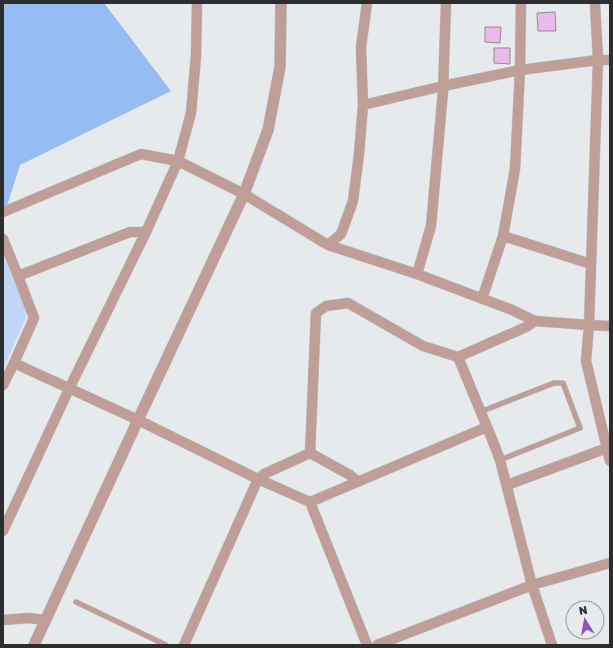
<svg xmlns="http://www.w3.org/2000/svg" width="613" height="648" font-family="'Golos Text',sans-serif">
<rect width="100%" height="100%" fill="#e7eaed"/>
<path fill="#bfd6f7" d="M3,256L24,303L26,318L3,369Z"/>
<path fill="#97bcf2" d="M3,3H104L171,91L20,165L3,218Z"/>
<path fill="#eabaed" stroke="#8f8c8f" d="M555,12L556,31H538L537,13Z
M485,27H501L500,43L485,42Z
M494,48H510V64L494,63Z"/>
<g fill="none" stroke-linecap="round" stroke-linejoin="round">
<g stroke="#c5c8cb" stroke-width="6">
<path id="service" d="M480,412L554,383H563L580,428L500,460
M76,602L166,645"/>
</g>
<g stroke="#c5c8cb" stroke-width="11">
<path id="minor" d="M595,3L598,60L589,325L586,361L610,461
M363,105L443,86L520,70L598,60H610
M3,212L141,154L178,161L244,194L328,245L417,274L512,310L535,321L589,325L610,326
M503,236L591,264
M3,239L18,276L34,318L14,363L3,385
M328,245L341,234L353,201L359,154L363,105L361,47L367,3
M417,274L431,226L443,91L446,3
M18,276L130,232H146
M482,299L503,236L515,169L520,70L521,3
M458,357L492,439L500,460L532,585L552,645
M14,363L138,420L258,479L310,502L487,427
M310,453L350,475L357,481
M507,485L607,448H610
M310,502L367,645
M3,531L69,389L146,232L178,161L191,113L196,55L197,3
M3,620L29,618L45,620
M184,645L258,479L264,474L310,453L316,313L326,306L348,303L423,346L458,357L526,327L535,321
M377,645L532,585L610,563"/>
</g>
<g stroke="#c5c8cb" stroke-width="12">
<path id="tertiary" d="M34,645L138,420L244,194L268,130L280,67L281,3"/>
</g>
<use href="#service" stroke="#be9e96" stroke-width="5"/>
<use href="#minor" stroke="#be9e96" stroke-width="10"/>
<use href="#tertiary" stroke="#be9e96" stroke-width="11"/>
</g>
<rect width="613" height="648" fill="none" stroke="#2c2d2e" stroke-width="8"/>
<g transform="translate(585 620) rotate(349)"><circle r="19" fill="#e7eaed" stroke="#9c9ea1"/>
<path d="M0-3L7 15L0 10L-7 15Z" fill="#9050c6"/>
<text y="-6" font-size="11" font-weight="bold" text-anchor="middle" fill="#2c2d2e">N</text>
</g>
</svg>
